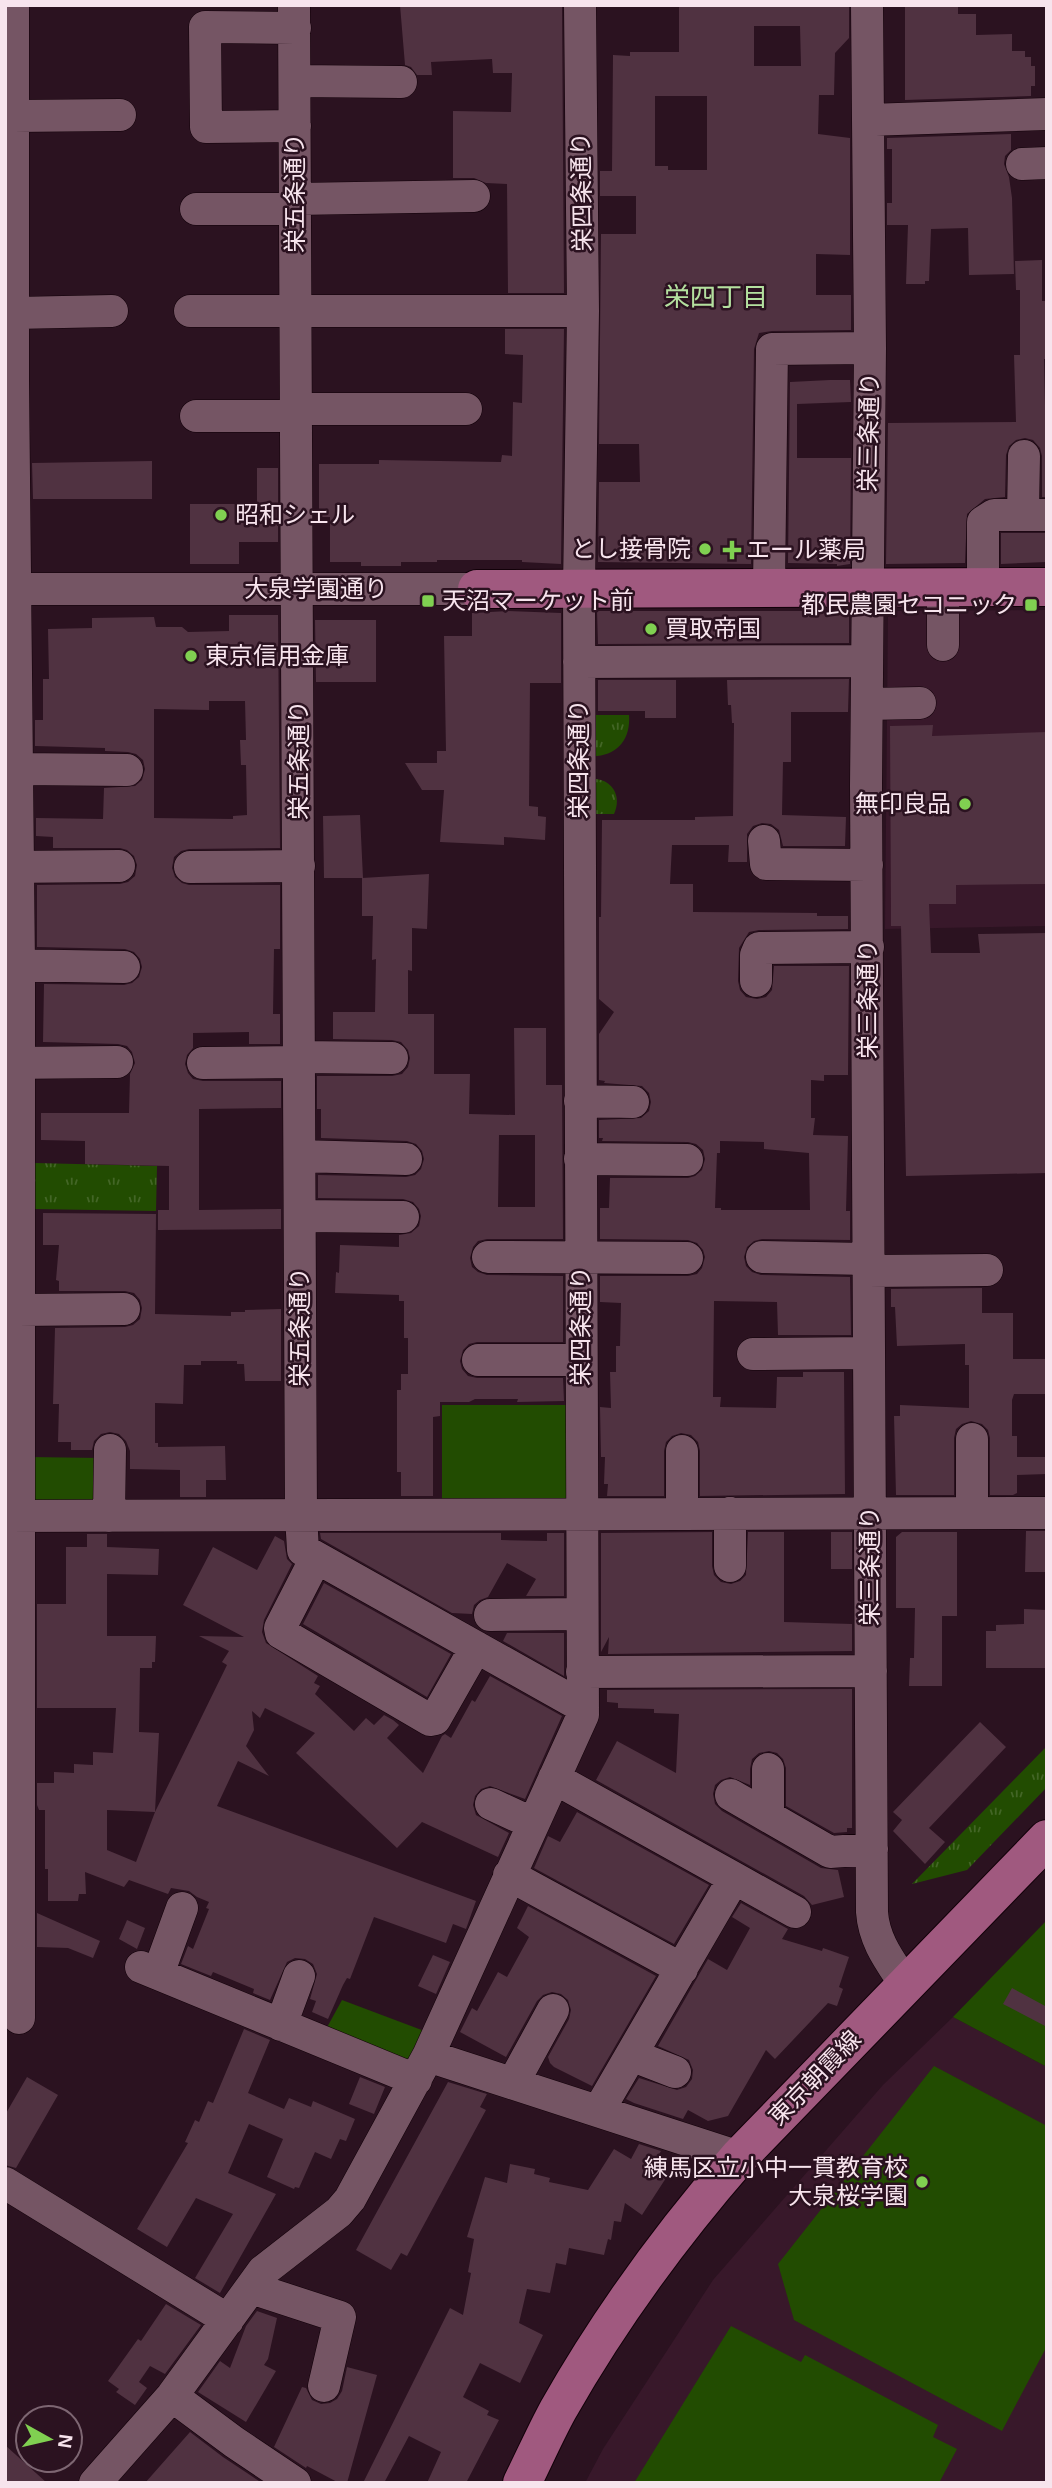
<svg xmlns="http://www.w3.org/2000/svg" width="1052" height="2488" font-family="Arial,'Noto Sans JP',sans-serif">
<defs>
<pattern id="grass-tufts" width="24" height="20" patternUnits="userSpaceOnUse" patternTransform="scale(1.75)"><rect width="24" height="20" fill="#224c01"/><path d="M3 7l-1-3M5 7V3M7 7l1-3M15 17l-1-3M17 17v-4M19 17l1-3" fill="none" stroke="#436626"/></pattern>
</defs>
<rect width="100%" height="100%" fill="#2b1220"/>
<path fill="#38182a" d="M1047,610V926L885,929L888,617L896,611Z
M953,2017L1047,2067V2483H585L603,2449L713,2280L883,2085Z"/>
<path fill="url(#grass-tufts)" d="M589,715H629C631,741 615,758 589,756Z
M589,779C610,777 623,794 614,814H589Z
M35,1163L157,1166L156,1211L34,1209Z
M1047,1746V1787L967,1870L912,1884Z"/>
<path fill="#224c01" d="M442,1405H574V1498L442,1510Z
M30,1457L101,1458V1505H30Z
M1047,1920V2067L953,2017Z
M342,2000L427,2032L412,2067L325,2031Z
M934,2066L1047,2126V2346L1002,2431L794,2320L778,2264Z
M731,2326L801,2362L805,2355L938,2425L933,2437L957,2449L939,2483H634Z"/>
<path fill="#503241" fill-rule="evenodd" d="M400,5H562L564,293H508L507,184L486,183L474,178H453V111L511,112L512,73H493L492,59L431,62L432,75H417L411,67L405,65Z
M679,5H849V38L835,53L834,95H819L818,134L850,138V255L816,254V295H851V330L772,331L759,333L754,349L751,564L598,562L599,482H640L639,444H599L601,234H636V196H600V171H612L613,55L630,56V52H679ZM754,26H800L801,66H754ZM655,96H707V170H668V166H655Z
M905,5H958V14H976V35L1012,34V51H1025V57H1031V66H1035V86H1031V96L905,100Z
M1011,134V150L1005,156L1004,164L1009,177L1012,198L1014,274L969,275L968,228L931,229L929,281H925V284H906L908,225H887V203H892V149H887V138Z
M1042,260V301H1047L1046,359H1044L1047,497H1042V456L1040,448L1033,440L1025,438L1016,440L1009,446L1006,455L1005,497L985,499L967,514L965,563L886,564L888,423L1016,422L1014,355H1020V290H1016L1015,261Z
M505,329H564L561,564L522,562V560H437V562H401V566H361V562H330V517H319V464H379V460L501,462L502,455L512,456L513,402L522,403L523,355L505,354Z
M830,380H850L851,402L797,404V458H851L850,564L837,566V564L788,563L790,382Z
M152,461V499H33L32,463Z
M257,468H278V542H239V564H190V504H257Z
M1001,533H1047V562L1001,564Z
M508,611L561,613V683H530L529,806L538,807V816L546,817L545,840L504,837V845L440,842L444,790H422L405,763H437V751H446L444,636H472V613Z
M597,611H849V643L598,644Z
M229,615H278L280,848L189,849L181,851L174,857L172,868L175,877L182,883L189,885H280V949H274L273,1014H280V1044H249V1032L193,1033V1048L187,1055L185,1064L188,1073L193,1079L203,1081H281V1108L199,1109V1210L281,1209V1229L158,1230V1210H169V1166L85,1164V1141L41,1140V1113H129L130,1074L135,1063L132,1052L127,1046L118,1044L43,1042L44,984L124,985L132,983L139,977L142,967L140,959L134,952L125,949L37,947V885L120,884L128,882L135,876L137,865L134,856L127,850L120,848H53V837L36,836V818L103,819L104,788L135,786L142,780L145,769L143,760L136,754L128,752L105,751V748L35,746V720H43V679H49L48,629L92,628V618L154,617L156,627H182L188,632L229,631ZM209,701H245L246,740H240L241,765H246L247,815L233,816V819L154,818V709L209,710Z
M315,620H376V682H316Z
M849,679L848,712H791V762H783L782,815L846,817L845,846H783L779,830L771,824L762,823L753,826L747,834V862H728L729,845H672L670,884H693V912L817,913V916H848V929L759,930L749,932L739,948L738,981L740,990L746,997L757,999L766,997L772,990L774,966H849L848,1075H824V1081L811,1080V1118H815L813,1135L848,1136L846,1211H850V1240L762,1239L754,1241L747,1247L744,1257L746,1266L752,1272L761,1275L850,1277L851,1335H778L777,1302L714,1301L713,1397H721L720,1407L776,1408L777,1377H803V1372H844L845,1494L700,1496V1451L698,1442L691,1435L681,1433L672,1436L666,1442L664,1451V1496H607L608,1484H604L605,1457H601L600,1407L611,1408L610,1372H616V1346H620L621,1303L600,1302V1276H688L697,1274L702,1268L705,1257L703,1250L697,1243L688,1240L600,1239V1208H609L610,1178H688L695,1176L702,1170L705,1159L703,1150L696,1144L688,1142L602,1141L603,1138H599V1120L641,1118L649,1111L651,1102L649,1093L642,1086L604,1083L605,1081L599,1080V1034L614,1012L599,999V917H601L602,820H695V817L733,816L734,723H732L731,705H728L727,680ZM720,1141L764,1142V1149L809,1153L810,1210H721V1208H715L717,1153H720Z
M598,680H676V718H645V711H598Z
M933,725L932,736L1047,732V884L956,885V904H929L931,953H980L978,934L1047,933V1173L906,1176L901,926H891V907L890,726Z
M360,815L363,878H324L323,816Z
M429,874L427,929L412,928V971L408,970V1014H434V1074H470L469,1114L515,1115L514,1028H546V1085H562L563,1239H487L478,1241L473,1247L470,1258L472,1267L478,1272L487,1275L563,1276V1342H477L469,1344L463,1350L460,1361L462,1369L468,1376L477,1378H563L564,1401L517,1402L518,1399H475L469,1402H440V1416L433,1417V1496H401V1472H397V1390H401V1374H408V1338H404V1301H399V1295L335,1293L336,1272L339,1273L340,1245L399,1247V1235L411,1233L419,1226L421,1216L419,1209L413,1202L403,1199L318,1198V1175L406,1177L415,1175L421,1169L424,1159L422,1151L416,1144L407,1141L321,1138V1109H317V1076H392L402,1074L408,1067L410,1058L408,1050L401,1042L392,1040L333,1039V1012H375L376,959L372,960L373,916H362V878ZM499,1135H535V1207H498Z
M43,1213L156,1214L155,1314L231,1316V1312H245V1310L281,1309V1381H245L244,1364H237V1361H201V1365H184L183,1404L155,1403V1443H158V1447L225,1446L226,1480H206V1497H180V1470L130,1469V1451L126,1441L119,1434L110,1432L101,1434L94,1441L92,1450H71V1442H58L59,1404H53L55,1328L125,1327L133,1325L140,1319L142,1308L140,1300L134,1293L125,1291H59V1281L56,1280L59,1245H43Z
M982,1288V1313H1013V1359H1047V1394H1014L1012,1400V1436H1017V1457H1047V1474L1017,1475V1493L1013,1495H990V1438L988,1430L982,1424L971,1421L962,1424L956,1429L954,1438V1495H896L894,1416H900V1405L969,1408V1365H965V1344L897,1346L895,1307H891V1289Z
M1026,1531H1047V1572H1025Z
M712,1532V1566L714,1575L721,1582L731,1584L740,1581L746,1575L748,1532H784V1622L852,1624V1651L608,1654L609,1637L601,1652V1533Z
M831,1532H852V1569H831Z
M902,1532H957V1616H942V1686H909L910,1658H914L915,1608H896V1537Z
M320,1533H501V1540L547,1541V1533H564V1596H526L536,1579L507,1563L488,1597L480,1600L474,1605L472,1614L452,1613L321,1539Z
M87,1534H107V1547L159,1549L158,1575L107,1574V1636H156L155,1662H152V1668H140L139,1732L159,1733L155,1812L227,1665L222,1662L229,1651L199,1636L244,1637L183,1605L213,1547L257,1570L275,1536L284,1541L287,1559L292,1564L264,1620L262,1632L266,1643L318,1676L314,1683L320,1686L315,1694L354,1731L366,1718L374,1725L384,1715L393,1720L399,1725L387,1738L423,1773L442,1736L445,1734L451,1738L472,1700L475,1702L490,1676L562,1716L525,1799L490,1786L481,1789L475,1796L473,1805L476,1815L509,1833L498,1857L422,1822L397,1848L296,1753L315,1733L265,1708L260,1718L252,1711L254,1730L246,1746L269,1776L238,1761L217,1806L476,1901L466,1929L453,1924L446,1943L374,1917L350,1979L347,1978L343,1985L328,2019L312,2012L316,2001L310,1999L317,1974L313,1964L305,1959L295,1958L287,1962L270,2000L253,1993L254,1989L213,1972L211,1976L181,1964L188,1946L193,1949L209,1909L206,1908L209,1902L197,1897L189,1891L171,1888L168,1894L129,1880L124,1887L85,1872L86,1894H79L78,1901H48V1869H45V1810H39L37,1805V1783H54V1772L74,1773V1764L93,1765V1752L113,1753L116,1708H37V1604H66V1547H87ZM107,1810L155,1812L136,1862L107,1850Z
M324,1583L451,1654L427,1697L303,1624Z
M1024,1609L1047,1610V1668H986V1631H996V1625L1024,1624Z
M507,1633H564V1676L503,1641Z
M852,1689V1828H847V1832L834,1833L786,1806V1768L783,1759L777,1753L769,1751L759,1753L752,1759L750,1769V1785L730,1777L721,1780L715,1785L713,1794L715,1804L722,1811L821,1868L838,1870L844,1897L812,1905L804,1896L596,1780L617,1741L676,1773L679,1714L654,1713V1709L618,1708V1703L607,1702V1690Z
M980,1722L1006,1747L929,1828L945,1842L925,1864L893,1831L902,1820L893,1812Z
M577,1812L709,1885L674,1944L534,1868L548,1836L560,1842Z
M741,1903L788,1929L782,1939L822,1951L823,1948L849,1957L839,1987L843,1989L837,2006L828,2003L775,2059L766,2050L728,2116L708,2121L688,2110L683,2119L634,2103L626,2099L639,2078L677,2090L686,2087L692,2079L693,2070L689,2060L658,2046L708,1959L727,1970L750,1928L732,1917Z
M528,1906L656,1976L592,2086L554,2067L550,2063L548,2057L569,2019L571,2010L568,2000L561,1994L552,1992L543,1995L537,2001L506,2057L460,2032L472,2008L477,2011L498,1972L507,1977L529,1937L517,1928Z
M37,1913L100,1941L93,1958L68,1948L37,1947Z
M127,1920L145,1928L137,1949L119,1939Z
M433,1955L450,1962L436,1994L418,1986Z
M1012,1988L1047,2007V2027L1003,2004Z
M244,2029L270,2040L248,2093L284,2109L289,2098L311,2107L313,2101L355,2119L346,2141L340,2139L331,2159L315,2152L299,2188L295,2187L294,2189L267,2177L283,2139L249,2124L228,2173L276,2194L220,2293L195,2278L233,2214L196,2198L167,2247L137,2229L188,2143L185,2142L195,2120L199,2122L208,2101L213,2103Z
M27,2077L58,2095L16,2168L5,2165V2115Z
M360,2077L385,2087L374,2114L349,2104Z
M448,2082L487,2094L480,2107L486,2110L407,2256L401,2253L391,2270L356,2250Z
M639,2144L661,2151L651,2168L666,2178L642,2215L625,2203L621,2222L614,2221L611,2240L608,2239L604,2255L569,2248L566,2265L556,2263L550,2293L527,2289L519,2323L543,2335L520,2383L480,2363L463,2397L489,2411L487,2415L499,2420L466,2483H427L441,2452L409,2436L384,2483H363L450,2308L463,2315L471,2273L468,2272L474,2239L467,2237L485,2177L507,2183L510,2164L535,2169L534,2174L550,2178L549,2182L588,2190L614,2149L631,2159Z
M166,2304L201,2325L165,2374L150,2366L139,2382L147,2388L135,2405L116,2392L119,2389L108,2381L138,2339L141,2341Z
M257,2311L277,2318L268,2359L264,2365L276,2371L246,2422L198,2392L220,2361L230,2368L246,2326Z
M347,2367L377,2375L347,2483H339L307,2466L306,2468L274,2447L302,2387L306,2388L312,2400L321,2404L330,2403L337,2399L342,2391Z
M190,2432L223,2457L262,2483H145Z
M5,2445L47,2483H5Z"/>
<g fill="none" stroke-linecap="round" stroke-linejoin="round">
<g stroke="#120109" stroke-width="33">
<path id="minor" d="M13,5V380L19,965V2018
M294,5L301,1515L303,1550L583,1707
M867,5L870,348L866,786L872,1912C874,1941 890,1961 905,1984
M295,28L205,27L206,127L295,126
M295,81L401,82
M13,116L120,115
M868,120L1047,114
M1022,164L1047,163
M296,199L474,196
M196,209H295
M190,311H583
M14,313L112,311
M297,409H466
M196,416H297
M1023,515L1024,456
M769,587L772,349L870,348
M943,587V645
M983,587V522L994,515H1047
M5,589H477
M579,662L867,661
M867,704L920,703
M17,769L127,770
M764,841L766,864L867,865
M5,867L119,866
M190,867L299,866
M5,965L124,967
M756,981V955L759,948L868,947
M299,1057L392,1058
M5,1063L117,1062
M203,1063L299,1062
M580,1101L633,1102
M300,1156L406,1159
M580,1159L687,1160
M300,1216L403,1217
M488,1257L687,1258
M762,1257L868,1259
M868,1271L987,1270
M18,1310L124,1309
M753,1354L869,1353
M478,1360H581
M972,1439V1513
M682,1513V1451
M5,1516L1047,1513
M109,1516L110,1450
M316,1558L280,1628L281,1633L430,1720L435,1719L476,1647
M730,1566V1513
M490,1615L582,1614
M582,1672L871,1671
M554,1778L734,1878L599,2110
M731,1795L830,1852L872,1849
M491,1804L532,1823
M768,1816V1769
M509,1875L682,1969
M734,1878L795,1912
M141,1967L416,2080
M158,1974L182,1908
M281,2025L299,1976
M631,2055L675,2072
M428,2056L739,2157
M513,2083L553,2010
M5,2183L228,2320
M251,2288L340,2317L324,2386
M172,2396L234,2442L295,2483
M95,2483L172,2396L263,2271L339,2212L350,2199L428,2056L583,1715L579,588L583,311L580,5"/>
</g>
<g stroke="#120109" stroke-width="40">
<path id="major" d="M477,589L1047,587
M522,2483C534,2459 545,2434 558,2410C609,2320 671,2235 739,2157L1047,1839"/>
</g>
<use href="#minor" stroke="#755564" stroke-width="32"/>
<use href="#major" stroke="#a0597f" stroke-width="38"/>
</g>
<g fill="#80d051" stroke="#2b1220" stroke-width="2.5">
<circle cx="221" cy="515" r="7"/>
<circle cx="705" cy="549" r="7"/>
<path d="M728.5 539.5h7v7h7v7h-7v7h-7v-7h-7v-7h7z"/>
<rect x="421" y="594" width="14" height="14" rx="3.5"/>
<rect x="1024" y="598" width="14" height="14" rx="3.5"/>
<circle cx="651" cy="629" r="7"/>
<circle cx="191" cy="656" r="7"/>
<circle cx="965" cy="804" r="7"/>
<circle cx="922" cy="2182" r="7"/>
</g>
<g text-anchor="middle" stroke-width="5" stroke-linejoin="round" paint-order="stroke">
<g font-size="24" fill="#f7e4ed" stroke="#2b1220">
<text transform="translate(582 192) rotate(-91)" y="8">栄四条通り</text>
<text transform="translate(295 193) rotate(-90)" y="8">栄五条通り</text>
<text transform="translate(869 432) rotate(-89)" y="8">栄三条通り</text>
<text x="316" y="597">大泉学園通り</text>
<text transform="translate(579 759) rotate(-90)" y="8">栄四条通り</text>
<text transform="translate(299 760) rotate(-90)" y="8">栄五条通り</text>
<text transform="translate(868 999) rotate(-90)" y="8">栄三条通り</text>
<text transform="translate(581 1326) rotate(-90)" y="8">栄四条通り</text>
<text transform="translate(300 1327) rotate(-90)" y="8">栄五条通り</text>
<text transform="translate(870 1566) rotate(-90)" y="8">栄三条通り</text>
<text transform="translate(815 2078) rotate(-46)" y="8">東京朝霞線</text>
</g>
<g font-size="24" fill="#f7e4ed" stroke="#2b1220" text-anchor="start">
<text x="235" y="523">昭和シェル</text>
<text x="691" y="557" text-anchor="end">とし接骨院</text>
<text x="746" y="558">エール薬局</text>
<text x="442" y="609">天沼マーケット前</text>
<text x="1017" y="613" text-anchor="end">都民農園セコニック</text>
<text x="665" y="637">買取帝国</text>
<text x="205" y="664">東京信用金庫</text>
<text x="951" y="812" text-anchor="end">無印良品</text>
<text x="908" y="2176" text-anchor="end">練馬区立小中一貫教育校<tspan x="908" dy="28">大泉桜学園</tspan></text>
</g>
<g font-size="26" fill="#b4e09f" stroke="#2b1220">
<text x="716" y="306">栄四丁目</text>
</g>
</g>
<rect width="1052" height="2488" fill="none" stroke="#f7e4ed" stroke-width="14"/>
<g transform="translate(49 2439) rotate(98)"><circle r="33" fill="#2b1220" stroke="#7d6672" stroke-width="2"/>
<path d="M0-5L12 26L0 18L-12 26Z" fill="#80d051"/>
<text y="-10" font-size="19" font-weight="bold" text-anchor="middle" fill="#f7e4ed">N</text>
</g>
</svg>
